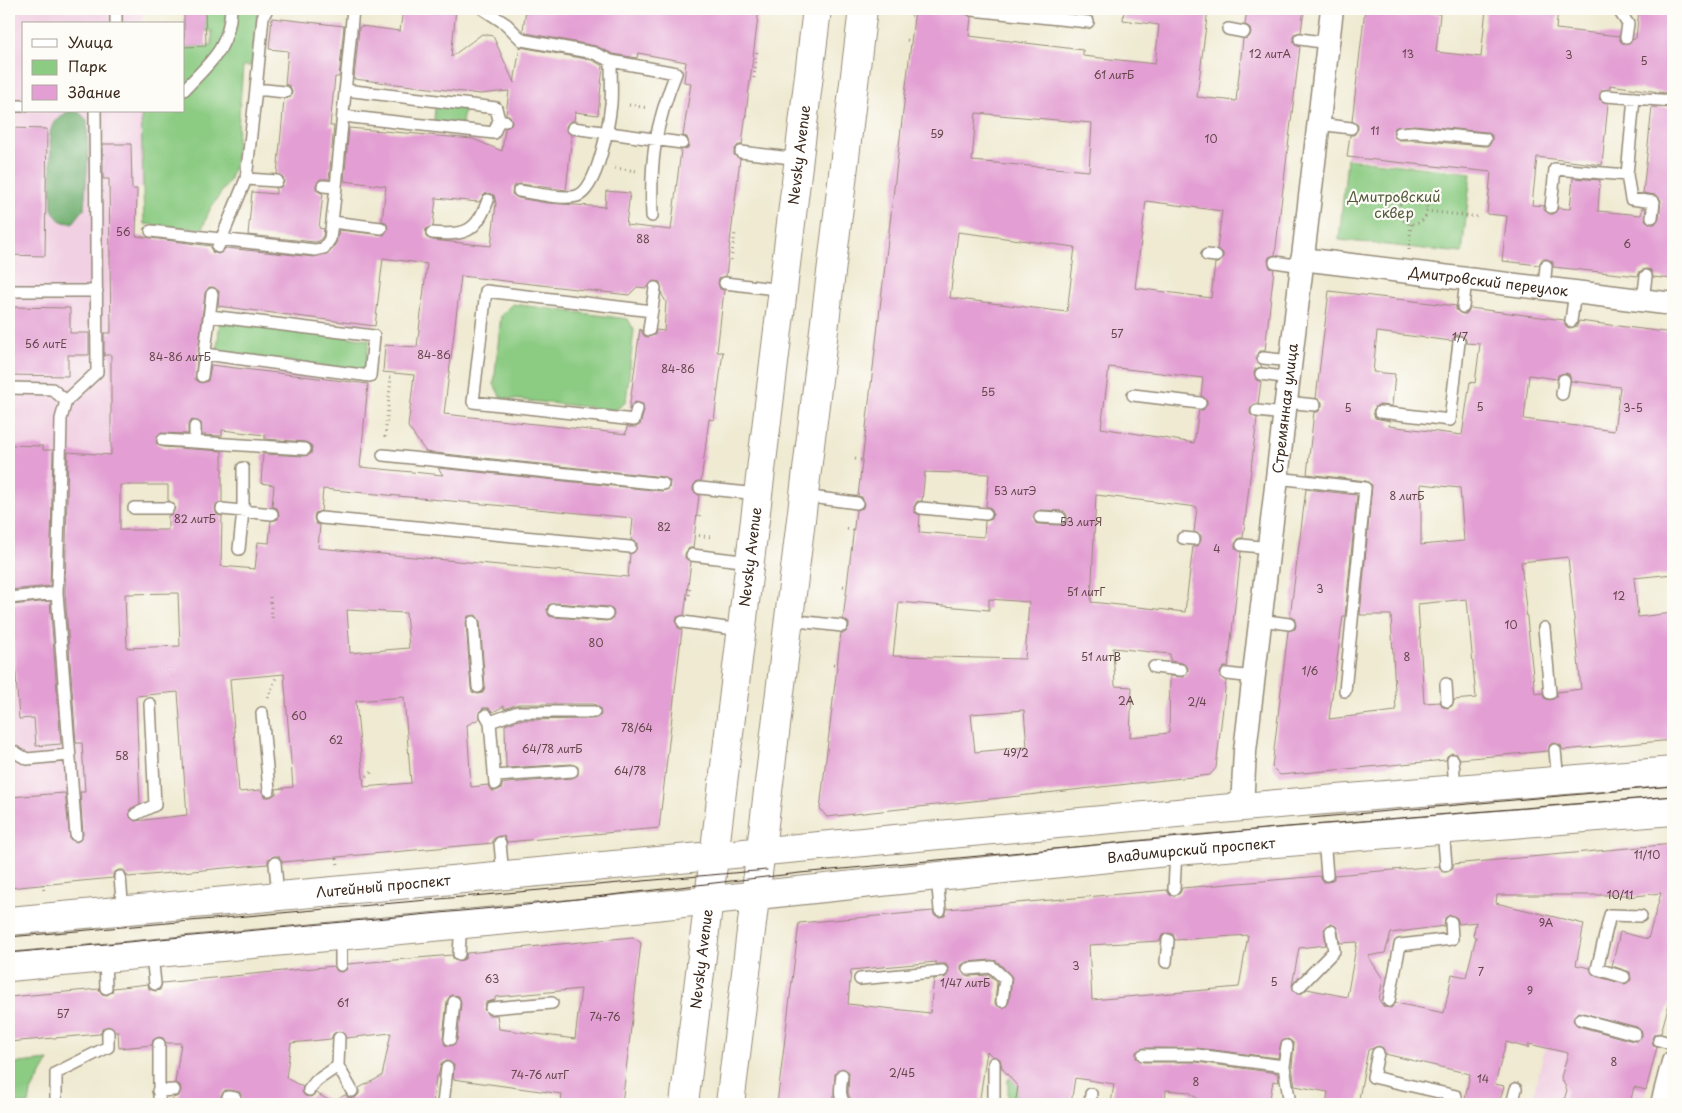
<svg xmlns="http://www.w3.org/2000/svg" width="1682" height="1113" font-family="'Playpen Sans',sans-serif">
<rect width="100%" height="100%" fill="#fdfcf7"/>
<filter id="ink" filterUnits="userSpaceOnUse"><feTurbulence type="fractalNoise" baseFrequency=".02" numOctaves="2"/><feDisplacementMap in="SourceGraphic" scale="10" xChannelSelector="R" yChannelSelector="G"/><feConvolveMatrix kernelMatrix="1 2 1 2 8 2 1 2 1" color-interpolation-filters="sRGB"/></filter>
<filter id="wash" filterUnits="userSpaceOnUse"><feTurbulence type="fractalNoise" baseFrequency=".0096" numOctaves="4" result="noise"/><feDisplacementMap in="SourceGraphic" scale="20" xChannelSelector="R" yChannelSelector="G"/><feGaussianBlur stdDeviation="1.12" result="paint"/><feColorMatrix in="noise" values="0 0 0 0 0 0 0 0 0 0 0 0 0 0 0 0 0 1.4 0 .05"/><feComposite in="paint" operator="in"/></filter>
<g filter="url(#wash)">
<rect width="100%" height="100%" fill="#efead1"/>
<path fill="#f1d0e3" d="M9,9H142L143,24H24V111H141L144,188L109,191L111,454H101L108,878L9,888Z
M1568,1004L1662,1028L1642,1104H1531L1545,1048L1552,1049Z"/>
<path fill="#8bcb82" stroke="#637a50" d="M205,9H258L251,66H243L235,165L229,181L210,209L202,229L144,224L141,111H184V47L212,45V31H205Z
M435,106L464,109L462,124L434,121Z
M1347,159L1471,173L1462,253L1339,240Z
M512,304L628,319L634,330L626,402L616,410L501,398L494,384L501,315Z
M220,320L369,340L365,372L217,351Z
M49,1060L31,1092L29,1104H9V1064Z
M1008,1079H1016L1018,1087L1015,1104H1008Z"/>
<path fill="#70af70" stroke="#566c47" d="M68,111L79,112L87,120L88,158L84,209L73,223C60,223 58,220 52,209L50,132L54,122Z"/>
<g id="blocks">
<path fill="#e39fd3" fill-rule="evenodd" d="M184,9H205L206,46L184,47Z
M403,9H456L451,57L482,34L493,36L514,83L520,47L592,60L603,66L598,115L575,112L574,121H570L566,126V131L572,135L566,190L520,184L513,187L512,194L518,198L547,203L605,207L606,191L630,193L626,225L671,230L681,150L688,148L689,144L687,137L683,136L691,83L684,82L686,62L638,53L637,58L613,54L596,46L526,33L523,30L526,9H759L742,145H738L734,151V155L740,159L726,276L719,278L718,283L720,289L724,290L717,352H723L714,420L709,419L701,481H697L693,487V491L699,495L693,548H689L685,554V558L691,562L685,609L684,615L677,617L676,621L678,628L682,630L659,828L507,842L504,836H499L493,839V843L282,862L279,856H274L268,859V864L128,877L124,870H119L113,873V878L9,888V797L65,793L70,839L77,842L83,835L80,792H85L82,743H76L65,593L68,452L111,455V355H104V333H111L109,179H103V144H131L132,189H137L136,236L211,246L212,252L218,254L226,248L314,257L330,252L336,243L339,230L384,235L388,228L386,222L382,221L386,186L344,181L349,128L473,139L502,151L505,128L510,126L512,122L510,116L506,114L509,91L480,94L354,79L359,28L361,26L400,31ZM486,193L494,195L496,204L491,246L432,240L426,237V229L433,226L436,198L479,202ZM383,258L427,264L417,347L385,345L383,372L414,375L408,427L426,452L664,477L670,481L669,489L662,491L438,468L443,475L360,467L368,384L211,365L208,381L201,383L195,379L205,293L209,287H213L219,291L218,306L375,326ZM461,276L629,295L637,287L647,288L653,281L660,282L662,295L666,302L664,331L656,330L655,335L648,337L644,336L640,329L629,410L635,402L643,404L644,411L640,425L636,427H627L626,434L444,414ZM192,420L201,423L202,435L222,436V430L265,435V439L305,442L312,446L311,454L305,456L263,454L261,483L274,485L272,506L277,508L279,514L278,519L271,521L269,543L258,542L255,569L221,566L222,516L217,515L215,509L216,504L222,502V451L163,447L156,443L157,436L160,433L188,434V424ZM120,485H168V500L174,504L175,508L172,514L168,516V530H120ZM323,489L633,518L631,540L637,543V548L630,554L628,577L318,548L320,525L316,524L314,518L315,513L321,511ZM178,593L180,646L127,648L125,594ZM555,603L608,607L613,610L614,615L611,620L606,621L553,617L549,616L547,610L548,605ZM347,610L406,613L409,648L350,653ZM476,615L480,621L485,686L483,693L478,694L472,692L471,688L466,623L468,616ZM284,674L293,787L276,789V794L270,797H265L261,790L239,792L230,679ZM178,692L187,815L135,821L129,814L130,809L140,804L136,696ZM404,697L411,783L364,787L356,701ZM518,704H594L600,708L601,715L594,719L519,720L505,725L506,768L572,764L578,767V775L572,778L507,783L502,784V788L496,791H491L488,785L471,787L467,725L479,719V712L483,708H489L493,712L504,706V709Z
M915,9H965V13L971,17L969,36L1083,50V56L1155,64L1159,25L1123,20L1124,9H1208L1197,97L1236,101L1243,39L1249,37L1251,33L1249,27L1245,25L1247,9H1304L1301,32L1294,34L1293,38L1295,45L1300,47L1275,255L1269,257L1268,261L1270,268L1274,269L1265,351H1260L1256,358L1262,367L1255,369L1254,373L1256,380L1261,382L1258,404H1254L1250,410V414L1257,418L1243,538H1239L1235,544V548L1241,552L1228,667H1224L1220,673V677L1226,681L1216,768L1210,775L827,817L820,809L841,633H845L849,627V623L843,619L856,510L863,508L864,503L862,497L858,496ZM976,113L1092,123L1089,171L972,161ZM1146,201L1222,211L1217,249L1223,253V257L1219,263H1215L1211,298L1135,288ZM958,232L1075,247L1067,312L950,298ZM1109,367L1203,378L1201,396L1207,400V404L1203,410H1199L1194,443L1101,428ZM925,472L989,474L986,506L991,508L993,514L992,519L985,521L984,537L919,532L920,515L914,512V507L917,501H922ZM1096,495L1197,507L1194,532L1201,535V540L1198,546H1193L1185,612L1091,602ZM1040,510L1064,511L1067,515V522L1060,525L1036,524L1033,516ZM989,599L1029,602L1025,659L893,656L899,602L989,610ZM1113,648L1170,654V661L1182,663L1188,667V671L1184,677L1170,676L1169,733L1130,737L1132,687L1115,686ZM1024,710L1027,747L975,752L971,714Z
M1365,9H1429V13L1440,14L1436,52L1481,57L1486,9H1558L1556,29L1619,36L1621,42L1625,44L1636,38L1639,9H1673V94L1610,85V89L1602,90L1599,99L1608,104L1602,165L1537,157L1532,205L1544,206V210L1550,214H1554L1558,208L1570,209L1573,178L1600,180L1598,211L1641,215L1642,208H1646L1645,220L1651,224H1655L1659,218L1661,200L1655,195L1643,193L1652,107L1673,108V279L1653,277L1651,270L1646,269L1640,271L1638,276L1553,267V262L1547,259H1542L1539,265L1502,261L1507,216L1487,214L1491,172L1347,157L1350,135H1354L1358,129V125L1352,121ZM1414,125L1486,132L1492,135V140L1489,146H1484L1413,140H1400L1394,137L1393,130L1396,127Z
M272,18L344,26L339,77H335L330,126H334L329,179H320L316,185V190L323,194L319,228L324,229L323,236L319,241L315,242L248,235L252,192L276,194V188L281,187L284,182L283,177L277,174L282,123L284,99L291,97L292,92L290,86L285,84L288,51L269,49Z
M9,128L47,129L45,256L9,255Z
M1329,291L1456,306V310L1462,314H1466L1470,308L1564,320L1566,327L1570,328L1577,326L1579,321L1673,333V574L1634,578L1638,617L1673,613V740L1563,750L1561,745L1555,743L1550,744L1548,751L1460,759L1457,754L1452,753L1447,756L1446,760L1280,775L1272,767L1288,631L1295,629L1296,625L1294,618L1290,617L1306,489L1357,495L1345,616H1343L1329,719L1396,711L1391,615H1360L1372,485L1366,481L1307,474L1314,412H1318L1322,406V402L1316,398ZM1377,332L1452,341L1456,335H1460L1466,339V343L1480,344L1475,383L1470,382L1462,435L1389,426L1390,421L1375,418L1373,411L1377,405L1392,406L1395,374L1373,372ZM1565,373L1569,374L1571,381L1620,387L1614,431L1524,419L1529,375L1557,379L1558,375ZM1421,484L1460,488L1464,541L1421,545ZM1568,557L1581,689L1557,692V697L1550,700L1544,698L1543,693L1535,694L1521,562ZM1467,599L1476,698L1454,700L1453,705L1448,708L1443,707L1440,702L1424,703L1418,604Z
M9,307L70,308V333H89V355H68V376L9,375Z
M9,445L43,446V450H53L50,586L9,590Z
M50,601L61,744L36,746L34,718L19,719L11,605Z
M1673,844V989L1661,1033L1654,1034L1652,1038L1653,1045L1657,1047L1646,1090L1634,1087L1630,1104H1563L1567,1090L1561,1077L1568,1053L1529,1044L1528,1048L1506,1042L1495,1084L1504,1086L1499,1104H1464L1470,1074L1385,1054L1383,1048L1379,1046L1368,1050L1358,1104H1326L1328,1092L1295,1086L1292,1066L1294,1044L1288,1039L1281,1042L1278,1058L1197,1048H1143L1136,1052V1058L1143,1062H1197L1277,1073L1279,1082L1273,1081L1269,1104H1205L1189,1092L1166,1090L1165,1104H1111L1114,1084L1075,1078L1071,1104H1015L1018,1087L1002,1068L1000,1059L992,1056L987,1051L979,1104H879L851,1100L848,1093L849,1072L842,1068L835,1074L834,1097L831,1104H777L799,923L933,911L934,915L940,917L945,916L947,909L1167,890L1170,895L1174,896L1180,893L1182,888L1320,876L1323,882H1328L1334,879V875L1439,866L1442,872H1447L1453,869V864ZM1661,893L1648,939L1620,932L1612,966L1630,972L1631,980L1625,984L1595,976L1590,968L1576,965L1584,924L1496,903L1497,895H1629L1628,897ZM1450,915L1457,918L1459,924L1476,922L1473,936L1476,937L1466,977L1452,974L1444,1013L1396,1003L1391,1008L1384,1007L1379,1000L1383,979L1368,956L1385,953L1391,933L1444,926L1445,918ZM1330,924L1337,927L1340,943L1357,942L1347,997L1307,989L1301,994H1297L1292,986L1299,948L1326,945L1324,929ZM1168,933L1173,934L1175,940L1248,935L1239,987L1092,1000L1089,945L1160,941L1162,935ZM991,960L997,961L1012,977L1009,1002L1004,1008L995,1004L997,982L989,975L968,976L961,970V965L967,962ZM936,962V964H946L949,971L946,977L934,979L930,1013L848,1004L851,970ZM1578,1012L1637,1027L1642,1032V1036L1637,1041H1633L1578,1026L1573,1020Z
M633,937L641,943L622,1104H561L562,1094L453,1079L454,1065L447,1061L441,1063L438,1077L436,1076L433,1104H242L240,1092L229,1090H225L221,1095V1100L226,1104H172L173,1098L179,1096L181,1090L180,1085L175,1083L181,1043H166L163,1038L159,1037L153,1040L152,1045L119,1048L118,1032H115L108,1026L102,1029L100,1034L9,1042V997L99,989L102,994L107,995L112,992L113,988L148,984L149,989L155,991L160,990L162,983L334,966L337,971L341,972L347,969L348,964L452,955L454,960L459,961L465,959L467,953ZM581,989L575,1039L499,1029L497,1015H488L484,1009L486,1002L495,1000V997ZM451,995L459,996L461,1003L457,1040L450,1046L445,1045L443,1038L447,1001ZM339,1031L343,1032L346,1038L391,1033L382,1076L359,1088V1094L355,1098H349L345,1095L332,1102L316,1093L311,1097L305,1096L302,1092L303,1087L286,1078L291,1043L331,1039L333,1034Z"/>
</g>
</g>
<g filter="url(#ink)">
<use href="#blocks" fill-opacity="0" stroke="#958a78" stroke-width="1"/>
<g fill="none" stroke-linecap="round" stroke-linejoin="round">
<g stroke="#958a78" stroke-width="14">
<path id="service" d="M116,9V24
M483,9L506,24L522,40L594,53L611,61L676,73C655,126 650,159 652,216
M1618,9L1628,24L1626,37
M972,10L1088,22
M1228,29L1244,32
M1300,39L1328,43
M256,89L263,17L267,9
M184,90C210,62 229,50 231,9
M345,90L496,108L499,120L505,121
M1606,96L1673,101
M9,106H24
M343,116L494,133L499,120
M1318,124L1351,128
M573,128L682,143
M1400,133L1413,132L1485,139
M741,152L799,159
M1627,175L1631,199L1654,202L1652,217
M246,179L277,181
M336,187L353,9
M519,191C534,193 563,200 577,196C598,189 609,123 611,104C612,90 611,75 611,61
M1551,207L1555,169L1627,175L1634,98
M332,222L381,228
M151,231L315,250L324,248L330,239L336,187L323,186
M432,233C465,236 477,232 488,200
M218,247L246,179L256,89L285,92
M1207,255L1216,256
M1275,262L1302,266
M725,283L783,290
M1544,288L1546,266
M9,291H97
M1643,300L1646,276
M1463,307L1466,279
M1571,321L1575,292
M649,330L655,288
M205,354L370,376L374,336L210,316
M1263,358L1291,361
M1261,374L1289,378
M202,376L212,294
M9,388L52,389L66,401
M1562,394L1564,380
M1133,395L1200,403
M1286,402L1315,405
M637,409L634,420L473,402L486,291L652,311
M1257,411L1284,414
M1380,412L1450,420L1459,342
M195,427V442L305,449
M163,440L195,442
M383,455L663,484
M1277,478L1365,488L1345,691
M700,488L758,494
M803,496L857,503
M134,508H168
M921,508L986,514
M222,509L272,514
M1040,517L1060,518
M321,518L630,547
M1183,538L1194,539
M1242,545L1269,548
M239,549L243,511V468
M692,555L750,562
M9,598L57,593
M554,610L607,614
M788,620L842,626
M1260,620L1289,624
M473,622L478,687
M683,622L741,630
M1544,628L1550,693
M1154,667L1181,670
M1227,674L1254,677
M1446,684L1447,701
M262,713L269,790
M486,715L490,722L495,784
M490,722L518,712H594
M9,749L27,759L69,755
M1555,750L1558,781
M1453,760L1455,789
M495,776L572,771
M136,814L155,805L150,704
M1443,829L1446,865
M76,835L57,593L61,419L66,401L97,372L95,111
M1324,839L1327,875
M500,843L503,876
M275,863L278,896
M937,876L940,910
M120,877L123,911
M1174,889L1176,851
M152,954L155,984
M459,954L461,924
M105,958L106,988
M1166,962L1168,940
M341,965V936
M968,969L992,967L1005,979L1002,1001
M1624,977L1597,969L1610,915L1641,916
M860,979L942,971
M1299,987L1334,951L1331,931
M1389,1001L1400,945L1452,939L1451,922
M491,1008L552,1003
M1580,1019L1635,1034
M339,1038L338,1066L352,1091
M450,1039L454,1002
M1659,1040L1673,1044
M1287,1046L1284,1066L1290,1104
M1378,1053L1373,1077L1456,1096
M1143,1055H1197L1284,1066
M842,1075C841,1085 838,1097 845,1104
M309,1090L316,1081L338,1066
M158,1091L174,1090
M228,1097L235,1098L234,1104
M56,1104V1073L108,1047V1033
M159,1104V1044
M443,1104L447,1068
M994,1104V1063
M1090,1104L1091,1094
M1512,1104L1516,1089"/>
</g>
<g stroke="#958a78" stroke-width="25">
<g id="minor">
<path id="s1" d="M1302,259L1673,304"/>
<path id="s2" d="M1242,807L1245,751L1332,9"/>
<path d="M1662,1104L1673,1062"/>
</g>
</g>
<g stroke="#958a78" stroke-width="30">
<g id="primary">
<path id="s3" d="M9,921L1242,807L1673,771"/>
<path id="s4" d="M9,967L645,907L1176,851L1673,811"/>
<path id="s5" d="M684,1104L817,9"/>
<path d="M730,1104L863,9"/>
</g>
</g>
<path stroke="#958a78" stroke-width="3" stroke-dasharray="1 4" stroke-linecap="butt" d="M911,15H914
M907,40L911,41
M754,78L757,51
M629,105L648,108
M746,116L751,117
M615,168L637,171
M1399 210a14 14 0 1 1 28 0a14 14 0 1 1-28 0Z
M1426,211L1479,217
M1409,250L1411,224
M731,260L735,233
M385,437L391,378H387
M855,459L862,460
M696,518H699L700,507
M847,529L854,530
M694,535L711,537
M843,586L847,587
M270,597L273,625
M687,598H689L690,587
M833,664L837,665
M268,698L277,675
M363,779L375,770
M337,858L338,865
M43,884L44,892"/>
<use href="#service" stroke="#fff" stroke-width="11"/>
<use href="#minor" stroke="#fff" stroke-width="22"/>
<use href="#primary" stroke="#fff" stroke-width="28"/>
<path stroke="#3b2a1e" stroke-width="1" d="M1310,818L1673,786
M9,937L767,870
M9,953L526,905L800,873L1275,828L1673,796"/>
</g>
</g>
<g text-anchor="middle" stroke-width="4.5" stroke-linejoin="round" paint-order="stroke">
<g font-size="11" fill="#65474b">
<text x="1270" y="58">12 литА</text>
<text x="1408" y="58">13</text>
<text x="1569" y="59">3</text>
<text x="1644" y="65">5</text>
<text x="1114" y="79">61 литБ</text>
<text x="1375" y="135">11</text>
<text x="937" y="138">59</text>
<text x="1211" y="143">10</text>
<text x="123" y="236">56</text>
<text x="643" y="243">88</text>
<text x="1627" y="248">6</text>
<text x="1117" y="338">57</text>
<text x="1460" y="341">1/7</text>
<text x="46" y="348">56 литЕ</text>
<text x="434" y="359">84-86</text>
<text x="180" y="361">84-86 литБ</text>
<text x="678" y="373">84-86</text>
<text x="988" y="396">55</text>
<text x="1480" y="411">5</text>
<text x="1348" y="412">5</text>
<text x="1633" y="412">3-5</text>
<text x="1015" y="495">53 литЭ</text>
<text x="1407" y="500">8 литБ</text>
<text x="195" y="523">82 литБ</text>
<text x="1081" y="526">53 литЯ</text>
<text x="664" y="531">82</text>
<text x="1217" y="553">4</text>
<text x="1320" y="593">3</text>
<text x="1086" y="596">51 литГ</text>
<text x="1619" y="600">12</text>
<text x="1511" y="629">10</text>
<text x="596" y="647">80</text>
<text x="1101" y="661">51 литВ</text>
<text x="1407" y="661">8</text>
<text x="1310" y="675">1/6</text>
<text x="1126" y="705">2А</text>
<text x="1197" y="706">2/4</text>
<text x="299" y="720">60</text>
<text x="637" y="732">78/64</text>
<text x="336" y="744">62</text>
<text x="552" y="753">64/78 литБ</text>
<text x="1016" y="757">49/2</text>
<text x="122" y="760">58</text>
<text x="630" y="775">64/78</text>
<text x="1647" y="859">11/10</text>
<text x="1620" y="899">10/11</text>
<text x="1546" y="927">9А</text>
<text x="1076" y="970">3</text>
<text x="1481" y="976">7</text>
<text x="492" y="983">63</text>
<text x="1274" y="986">5</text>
<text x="965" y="987">1/47 литБ</text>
<text x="1530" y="995">9</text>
<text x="343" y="1007">61</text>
<text x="63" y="1018">57</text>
<text x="605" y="1021">74-76</text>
<text x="1614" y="1066">8</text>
<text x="902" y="1077">2/45</text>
<text x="540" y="1079">74-76 литГ</text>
<text x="1483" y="1083">14</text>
<text x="1196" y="1086">8</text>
</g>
<g font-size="14" fill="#3b2a1e" stroke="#fdfcf7">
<text dy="5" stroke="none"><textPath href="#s5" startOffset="956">Nevsky Avenue</textPath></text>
<text dy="5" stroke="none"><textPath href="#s1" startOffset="188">Дмитровский переулок</textPath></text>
<text dy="5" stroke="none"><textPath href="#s2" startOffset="401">Стремянная улица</textPath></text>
<text dy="5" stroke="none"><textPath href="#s5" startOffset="551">Nevsky Avenue</textPath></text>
<text dy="5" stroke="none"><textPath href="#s4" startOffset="1188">Владимирский проспект</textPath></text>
<text dy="5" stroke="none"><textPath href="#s3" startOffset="376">Литейный проспект</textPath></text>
<text dy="5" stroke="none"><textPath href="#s5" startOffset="146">Nevsky Avenue</textPath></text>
</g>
<g font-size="14" fill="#535a3c" stroke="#fdfcf7">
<text x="1394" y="202">Дмитровский<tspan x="1394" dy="16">сквер</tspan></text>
</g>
</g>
<rect width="1682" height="1113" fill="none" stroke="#fdfcf7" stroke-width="30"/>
<rect x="22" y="22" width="162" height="90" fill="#fdfcf7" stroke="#afa8a0"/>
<rect x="32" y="39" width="25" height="8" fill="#ffffff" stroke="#afa8a0"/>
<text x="68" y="48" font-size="15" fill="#3b2a1e">Улица</text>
<rect x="32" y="60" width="25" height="15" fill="#8bcb82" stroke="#afa8a0"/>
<text x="68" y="72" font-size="15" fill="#3b2a1e">Парк</text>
<rect x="32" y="85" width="25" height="15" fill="#e39fd3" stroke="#afa8a0"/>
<text x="68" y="98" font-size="15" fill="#3b2a1e">Здание</text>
</svg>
